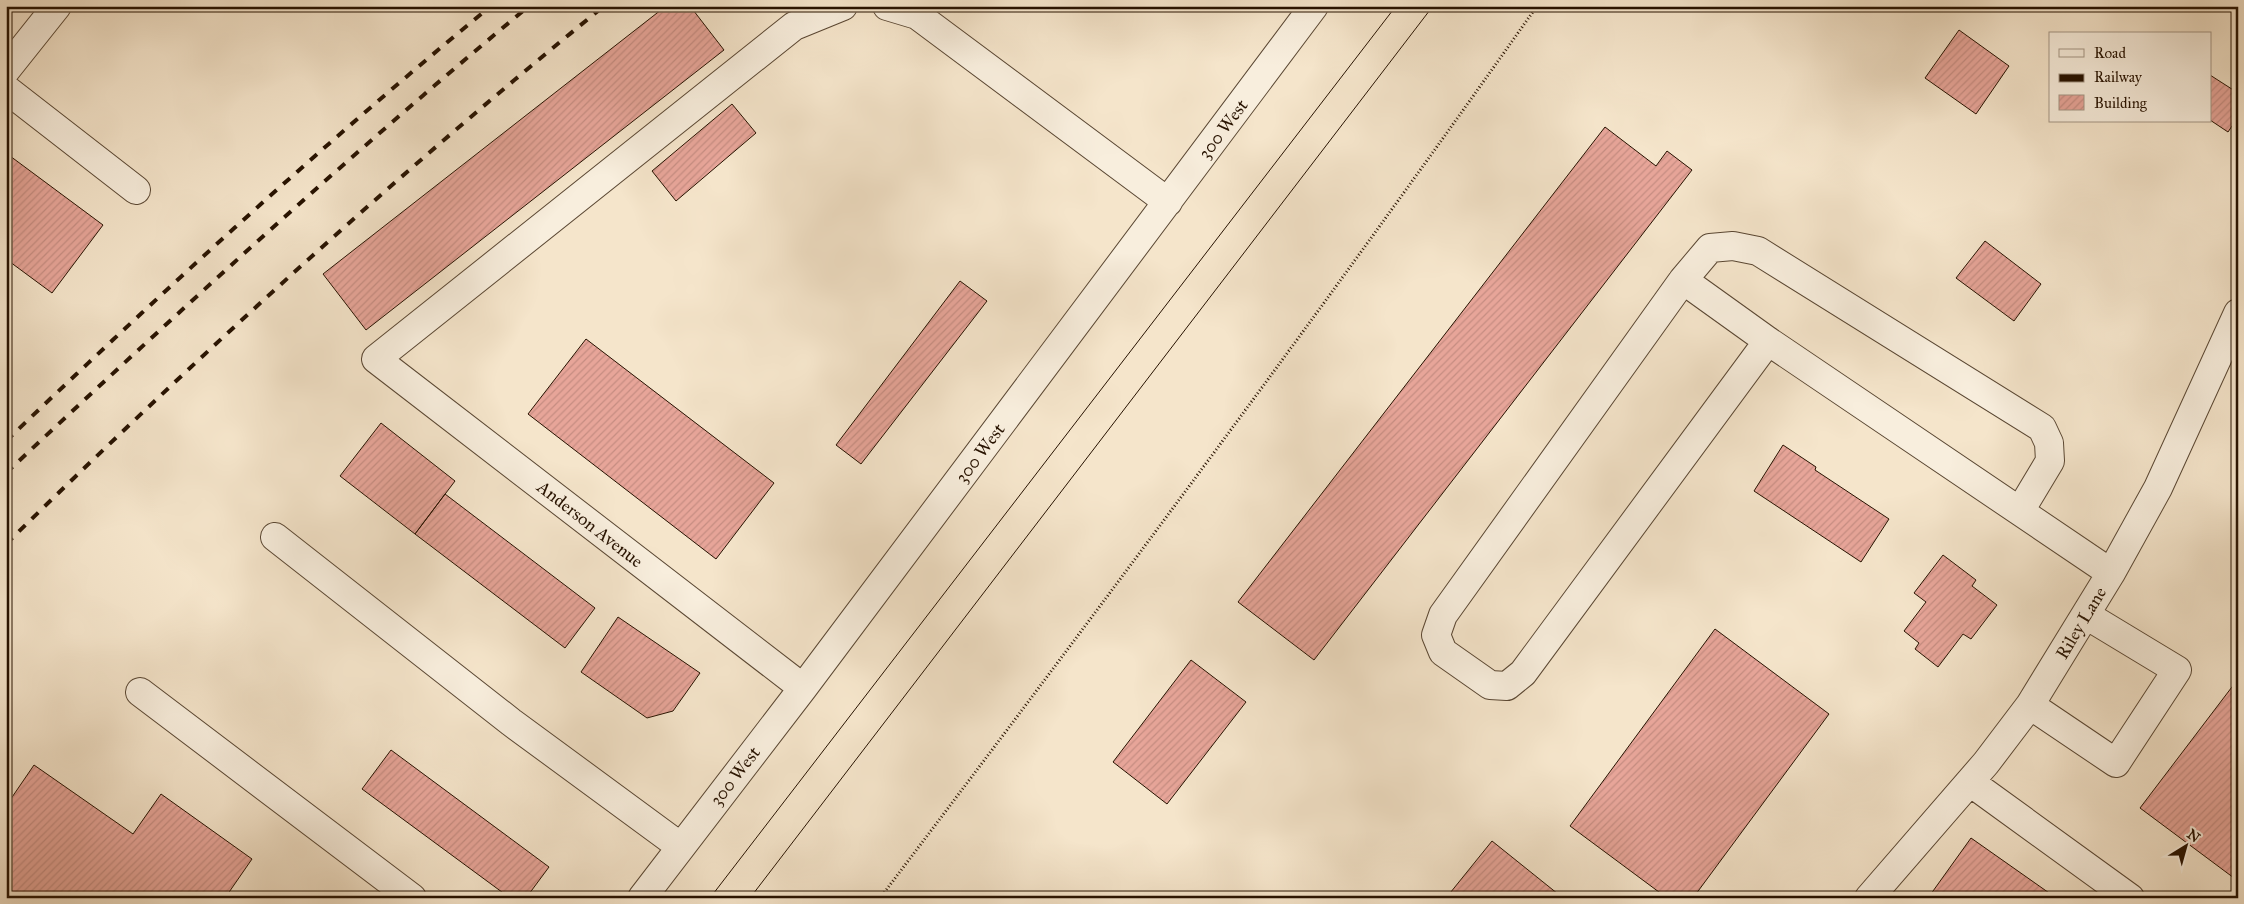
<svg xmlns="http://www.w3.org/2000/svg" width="2244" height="904" font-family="'IM FELL Great Primer',serif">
<defs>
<pattern id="building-hatch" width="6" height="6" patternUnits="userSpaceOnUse" patternTransform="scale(1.25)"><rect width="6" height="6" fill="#e7a599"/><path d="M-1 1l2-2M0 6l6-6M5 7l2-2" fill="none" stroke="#c68d82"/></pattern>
</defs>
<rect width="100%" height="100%" fill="#f5e5cb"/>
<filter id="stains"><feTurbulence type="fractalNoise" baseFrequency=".004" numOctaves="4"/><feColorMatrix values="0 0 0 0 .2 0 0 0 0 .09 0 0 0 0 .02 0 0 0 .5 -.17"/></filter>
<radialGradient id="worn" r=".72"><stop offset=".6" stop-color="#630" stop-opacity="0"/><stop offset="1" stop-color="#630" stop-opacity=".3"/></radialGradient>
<path fill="url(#building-hatch)" stroke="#271200" d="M666,6H690L724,50L366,330L323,274Z
M1959,30L2009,66L1976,114L1925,78Z
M2210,75L2238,93V117L2228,132L2210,120Z
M732,104L756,133L676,201L652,171Z
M1605,127L1656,166L1667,151L1692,170L1314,660L1238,602Z
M6,153L103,225L52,293L6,259Z
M1985,241L2041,284L2014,321L1956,278Z
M960,281L987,301L861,464L836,445Z
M586,339L774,483L716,559L528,414Z
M381,423L455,481L415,534L340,476Z
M1783,445L1816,467L1815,470L1889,519L1861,562L1754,491Z
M445,494L595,608L565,648L415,534Z
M1943,555L1976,580L1972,586L1997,605L1971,639L1963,634L1938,667L1915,649L1919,643L1904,631L1926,602L1914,593Z
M618,617L700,673L673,711L647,718L581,672Z
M1715,629L1829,714L1693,898H1667L1570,826Z
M1191,660L1246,702L1167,804L1113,762Z
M2238,679V881L2140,808Z
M391,750L549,867L526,898H510L362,789Z
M34,765L133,834L161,794L252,859L225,898H6V806Z
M1971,838L2052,895L2050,898H1928Z
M1492,841L1563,898H1446Z"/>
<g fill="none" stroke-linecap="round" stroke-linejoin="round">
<g stroke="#5a4733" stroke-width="30">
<path id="minor" d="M887,6L917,15L1168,202
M6,70L57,6
M6,89L136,190
M1683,280L1710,248L1733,246L1758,251L2042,428L2049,443L2050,461L2020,511
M1768,341L1523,673L1507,686L1490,685L1443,652L1436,635L1443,615L1683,280L1768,341L2111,573
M275,537L511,722L681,847
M803,688L376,359L794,26L843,6
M140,692L412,898
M2030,705L2116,763L2177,670L2086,615
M1970,782L2130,898
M642,898L803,688L1314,6
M1869,898L1986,763L2030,705L2111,573L2158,488L2238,313"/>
</g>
<path stroke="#271200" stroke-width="3" stroke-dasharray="1 2.5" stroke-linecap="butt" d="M880,898C1103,604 1324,308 1537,6"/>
<use href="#minor" stroke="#f8eedd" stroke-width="28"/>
<path stroke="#271200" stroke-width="1" d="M710,898L1396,6
M750,898L1433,6"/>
<path stroke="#271200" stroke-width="4" stroke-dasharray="9 9" stroke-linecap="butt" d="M6,441C163,291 323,144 491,6
M6,473C177,313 349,155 529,6
M6,544C198,356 396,175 604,6"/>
</g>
<g text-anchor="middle" stroke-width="5" stroke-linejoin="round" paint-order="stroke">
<g font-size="18" fill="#271200" stroke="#f8eedd">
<text transform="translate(1223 129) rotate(-53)" y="6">300 West</text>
<text transform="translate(980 453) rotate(-53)" y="6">300 West</text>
<text transform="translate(590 524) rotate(38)" y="6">Anderson Avenue</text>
<text transform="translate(2081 623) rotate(-59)" y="6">Riley Lane</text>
<text transform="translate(735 776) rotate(-52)" y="6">300 West</text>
</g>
</g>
<rect width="2244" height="904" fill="none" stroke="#f5e5cb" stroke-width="25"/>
<rect x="8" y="8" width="2229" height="889" fill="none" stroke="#271200" stroke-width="2.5"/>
<rect x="12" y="12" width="2219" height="879" fill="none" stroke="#271200"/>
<rect x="2049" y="32" width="162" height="90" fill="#f8eedd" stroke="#a49685"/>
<rect x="2059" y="49" width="25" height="8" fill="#f8eedd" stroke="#a49685"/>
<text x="2094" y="58" font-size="15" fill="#271200">Road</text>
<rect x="2059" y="74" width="25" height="8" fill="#271200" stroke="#a49685"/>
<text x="2094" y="82" font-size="15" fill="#271200">Railway</text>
<rect x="2059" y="95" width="25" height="15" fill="url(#building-hatch)" stroke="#a49685"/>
<text x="2094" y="108" font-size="15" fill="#271200">Building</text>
<g transform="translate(2186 846) rotate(37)" stroke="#f8eedd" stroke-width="4" paint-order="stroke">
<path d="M0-4L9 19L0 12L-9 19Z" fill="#271200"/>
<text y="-8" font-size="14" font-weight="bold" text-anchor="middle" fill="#271200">N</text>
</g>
<rect width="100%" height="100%" filter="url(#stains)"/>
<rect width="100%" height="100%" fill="url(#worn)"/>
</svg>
